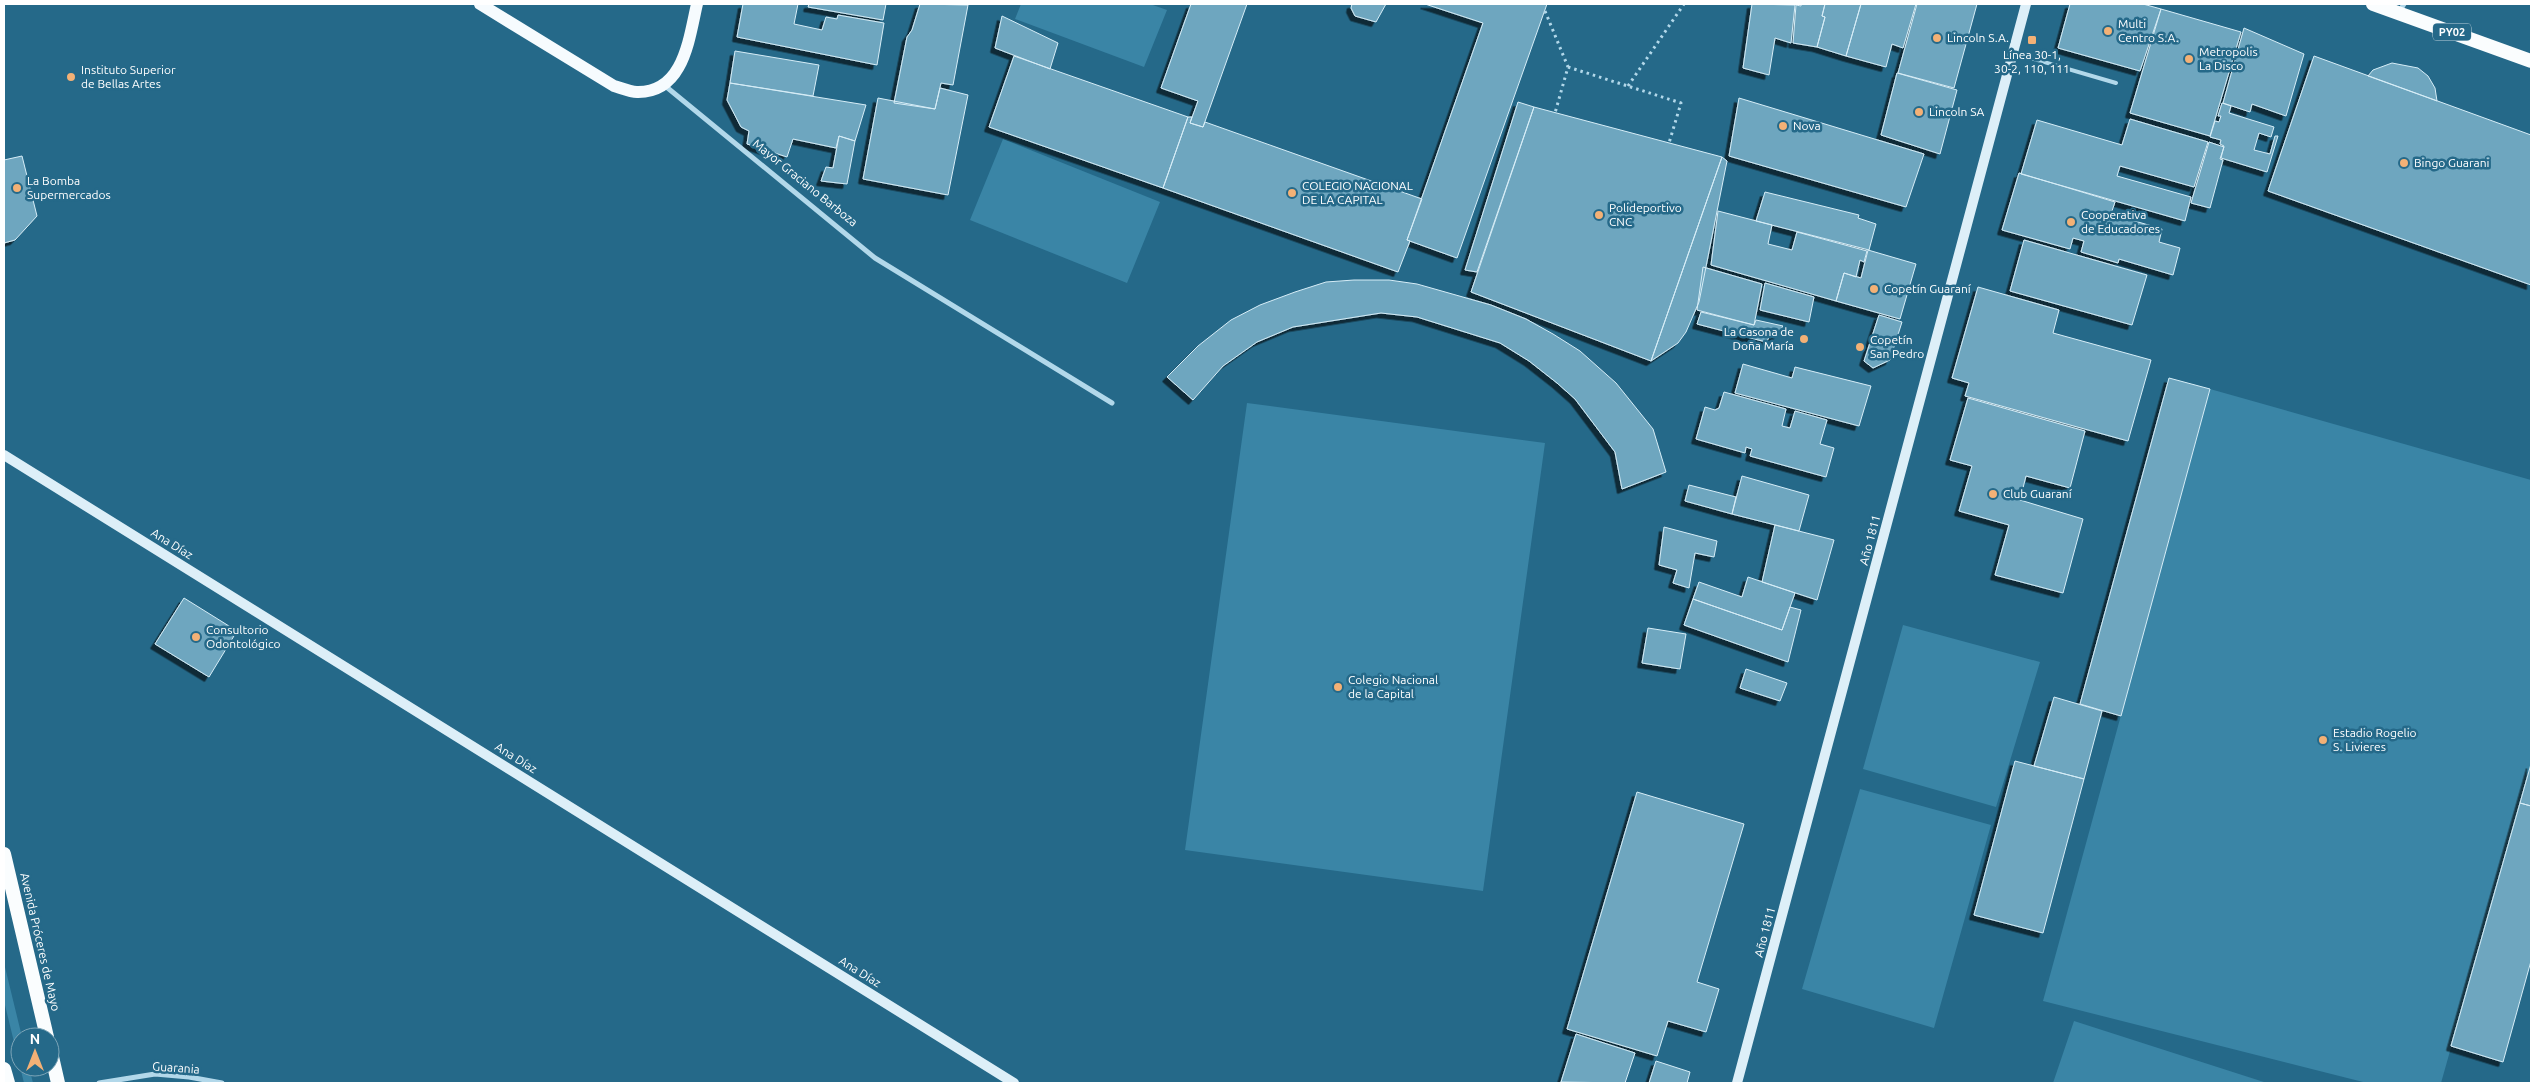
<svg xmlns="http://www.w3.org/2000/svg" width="2535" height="1087" font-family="Ubuntu,sans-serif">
<defs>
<filter id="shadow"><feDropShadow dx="-4.5" dy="4.5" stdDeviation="0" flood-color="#0009"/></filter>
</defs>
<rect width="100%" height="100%" fill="#256989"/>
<path fill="#3a85a6" d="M1021,4H1150L1167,10L1144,67L1015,19Z
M1003,139L1160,202L1127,283L970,220Z
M2210,389L2531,480V764L2441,1083H2367L2043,1001Z
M1247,403L1545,443L1483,891L1185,850Z
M1903,625L2040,662L1996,807L1863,769Z
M1860,789L1991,825L1934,1028L1802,989Z
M4,963L22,1037H20V1067H29L33,1083H24L4,1001Z
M2074,1021L2267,1083H2053Z"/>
<path fill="#6ea6bf" stroke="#d6edf7" filter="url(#shadow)" d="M743,4H798L794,24L822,30L826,17L837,19L838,15L884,23L877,65L737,37Z
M809,4H886L883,20L808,7Z
M920,4L968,5L953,85L941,83L935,109L894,103L907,37L912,30Z
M1191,4H1247L1203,127L1190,123L1198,101L1161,88Z
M1352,4H1386L1376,22L1355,16L1351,8Z
M1425,4H1547L1457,258L1407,240L1483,23Z
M1752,4L1795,5L1791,43L1775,38L1769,75L1743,68Z
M1801,4H1825L1822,16L1825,17L1817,47L1793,43L1796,5L1801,6Z
M1825,4H1861L1846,56L1817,47L1825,17L1822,16Z
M1861,4H1916L1903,48L1892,44L1886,67L1846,56Z
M1917,4H1977L1954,88L1898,73Z
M2070,4H2143L2161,9L2140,71L2058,48Z
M2161,9L2241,32L2210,136L2130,113Z
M1002,16L1058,43L1050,69L995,48Z
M2244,28L2304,54L2286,116L2252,104L2250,112L2223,103Z
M735,51L819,65L813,96L730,83Z
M1014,56L1188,117L1163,188L989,127Z
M2314,56L2531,135V285L2268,191Z
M2392,63L2418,68L2428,76L2435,88L2437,101L2368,76L2373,70Z
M1897,73L1957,90L1940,154L1881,135Z
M730,83L866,105L855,141L839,136L836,148L793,139L787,157L747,144L749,131L741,127L727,100Z
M940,88L968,95L948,195L863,179L878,98L935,109Z
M1739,98L1924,154L1906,207L1729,156Z
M1518,102L1534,107L1477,272L1465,270Z
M2222,103L2231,106L2229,113L2274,127L2271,137L2259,133L2254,150L2270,154L2275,136H2278L2267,172L2221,158L2224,146L2220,144L2221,140L2210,137L2215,121L2219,122L2221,116H2218Z
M1534,107L1722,157L1651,361L1471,292Z
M1188,117H1192L1190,123L1203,127L1205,122L1422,199L1407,240L1410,241L1398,272L1163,188Z
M2130,119L2208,142L2194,187L2120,166L2117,176L2191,197L2185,221L2021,174L2037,120L2122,145Z
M839,136L855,141L847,184L821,181L826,167L833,168Z
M2209,142L2224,147L2220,159L2223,160L2210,208L2191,203Z
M22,156L37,216L15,240L4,243V160Z
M1722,157L1727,161L1699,302L1686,332L1678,343L1651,361Z
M2019,173L2115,202L2111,214L2162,229L2159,242L2180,248L2173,275L2119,259L2118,263L2081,252L2084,241L2073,238L2070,249L2002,230Z
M1765,192L1859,215L1858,218L1876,224L1869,250L1756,221Z
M1718,211L1772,225L1768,244L1792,250L1797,232L1867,251L1864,262L1860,260L1856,277L1844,273L1836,301L1711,265Z
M2024,240L2147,275L2132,325L2010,291Z
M1868,250L1916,264L1900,319L1836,301L1844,273L1861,278Z
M1703,267L1762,284L1754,325L1697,310Z
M1354,280H1389L1417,284L1491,305L1526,319L1553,334L1580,351L1616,383L1653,429L1666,472L1622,489L1615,452L1575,399L1557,383L1529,361L1500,343L1417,317L1381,313L1293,327L1257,342L1223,366L1193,400L1167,377L1198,346L1231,320L1260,305L1295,292L1326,282Z
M1765,283L1814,297L1809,322L1760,310Z
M1978,287L2059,310L2053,333L2151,360L2128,441L1965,396L1969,383L1952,378Z
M1701,312L1754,325L1756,320L1783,326L1777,336L1771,335L1766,342L1697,324Z
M1879,315L1902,322L1890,360L1873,368L1864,361Z
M1743,364L1792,378L1795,367L1871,386L1859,426L1735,393Z
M2169,378L2210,389L2121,716L2080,704Z
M1724,392L1786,409L1782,426L1790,428L1795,411L1827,420L1820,444L1834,448L1826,477L1750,456L1752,449L1746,447L1745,453L1696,439L1705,407L1715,410L1719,408Z
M1968,398L2085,431L2070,488L2026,476L2020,500L2083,519L2063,593L1995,575L2009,525L1959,511L1972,466L1950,460Z
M1742,476L1809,495L1799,531L1732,514Z
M1689,485L1736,497L1732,514L1685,501Z
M1775,525L1834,540L1817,600L1762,582Z
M1664,527L1717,541L1714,557L1695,553L1689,588L1673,583L1677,570L1659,565Z
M1748,577L1795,593L1782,630L1693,599L1699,582L1742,597Z
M184,598L237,631L209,677L155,644Z
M1693,599L1782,630L1790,607L1801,610L1788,662L1684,625Z
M1648,628L1686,634L1680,669L1642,663Z
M1746,669L1787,683L1780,701L1740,688Z
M2054,697L2102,711L2084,779L2034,766Z
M2015,761L2084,779L2043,933L1974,915Z
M2531,764V806L2520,803Z
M1637,792L1744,824L1697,982L1719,989L1706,1032L1668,1021L1657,1056L1567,1029Z
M2520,803L2531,806V961L2503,1062L2451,1046Z
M1576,1034L1635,1053L1625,1083L1561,1082Z
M1656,1061L1690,1072L1687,1083H1649Z"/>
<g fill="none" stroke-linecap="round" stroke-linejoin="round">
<path stroke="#b2d8ea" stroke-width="3" stroke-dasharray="2.5 4" stroke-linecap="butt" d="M1545,11L1568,67L1555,113
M1568,67L1681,103L1669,143
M1628,86L1684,4"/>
<path stroke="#b2d8ea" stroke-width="4" d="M2013,53L2116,83"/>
<path stroke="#b2d8ea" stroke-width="5" d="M2399,12L2404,4
M664,85L875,258L1112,403
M99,1083L155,1074L189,1077L222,1083"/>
<path stroke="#ddeff8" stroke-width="10" d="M4,455L1014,1083
M1737,1083L2026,4"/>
<path stroke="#f6fbfe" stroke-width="12" d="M480,4L614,86C621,88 630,92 637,92C684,93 689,38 697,4"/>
<path stroke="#fafdfe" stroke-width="14" d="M2373,4L2531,61
M4,854L47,1037
M50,1048L58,1083
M4,1069L8,1083"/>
</g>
<g fill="#f3b176" stroke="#256989" stroke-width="2">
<circle cx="2108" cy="31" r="5"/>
<circle cx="1937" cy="38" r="5"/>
<rect x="2027" y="35" width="10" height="10" rx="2.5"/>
<circle cx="2189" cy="59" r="5"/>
<circle cx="71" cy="77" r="5"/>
<circle cx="1919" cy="112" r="5"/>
<circle cx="1783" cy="126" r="5"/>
<circle cx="2404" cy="163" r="5"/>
<circle cx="17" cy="188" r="5"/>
<circle cx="1292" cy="193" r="5"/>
<circle cx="1599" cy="215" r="5"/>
<circle cx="2071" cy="222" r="5"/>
<circle cx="1874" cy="289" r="5"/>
<circle cx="1804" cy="339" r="5"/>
<circle cx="1860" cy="347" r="5"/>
<circle cx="1993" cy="494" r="5"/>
<circle cx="196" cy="637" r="5"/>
<circle cx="1338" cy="687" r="5"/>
<circle cx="2323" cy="740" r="5"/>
</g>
<g text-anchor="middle" stroke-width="5" stroke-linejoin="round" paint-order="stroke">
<rect fill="#256989" stroke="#bed2dc" stroke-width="1" x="2433" y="23.5" width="38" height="17" rx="4"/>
<g font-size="11" font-weight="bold" fill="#fff">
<text x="2452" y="36">PY02</text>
</g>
<g font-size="12" fill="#fff" stroke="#256989" text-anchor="start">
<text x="2118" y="28">Multi<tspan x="2118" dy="14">Centro S.A.</tspan></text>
<text x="1947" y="42">Lincoln S.A.</text>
<text x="2199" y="56">Metropolis<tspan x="2199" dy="14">La Disco</tspan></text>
<text x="2032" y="59" text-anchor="middle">Línea 30-1,<tspan x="2032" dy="14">30-2, 110, 111</tspan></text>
<text x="81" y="74">Instituto Superior<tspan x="81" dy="14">de Bellas Artes</tspan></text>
<text x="1929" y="116">Lincoln SA</text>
<text x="1793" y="130">Nova</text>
<text x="2414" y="167">Bingo Guarani</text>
<text x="27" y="185">La Bomba<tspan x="27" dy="14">Supermercados</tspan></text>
<text x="1302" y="190">COLEGIO NACIONAL<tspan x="1302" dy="14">DE LA CAPITAL</tspan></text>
<text x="1609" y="212">Polideportivo<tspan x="1609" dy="14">CNC</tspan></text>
<text x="2081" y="219">Cooperativa<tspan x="2081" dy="14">de Educadores</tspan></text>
<text x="1884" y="293">Copetín Guaraní</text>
<text x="1794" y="336" text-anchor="end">La Casona de<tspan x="1794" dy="14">Doña María</tspan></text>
<text x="1870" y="344">Copetín<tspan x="1870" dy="14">San Pedro</tspan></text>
<text x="2003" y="498">Club Guaraní</text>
<text x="206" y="634">Consultorio<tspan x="206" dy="14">Odontológico</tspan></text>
<text x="1348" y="684">Colegio Nacional<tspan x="1348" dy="14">de la Capital</tspan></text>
<text x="2333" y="737">Estadio Rogelio<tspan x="2333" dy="14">S. Livieres</tspan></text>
</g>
<g font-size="12" fill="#fff" stroke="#256989">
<text transform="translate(805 183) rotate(39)" y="4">Mayor Graciano Barboza</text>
<text transform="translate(1870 540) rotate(-75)" y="4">Año 1811</text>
<text transform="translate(172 544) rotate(32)" y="4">Ana Díaz</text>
<text transform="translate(516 758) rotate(32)" y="4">Ana Díaz</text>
<text transform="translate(1765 932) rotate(-75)" y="4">Año 1811</text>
<text transform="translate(40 942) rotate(77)" y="4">Avenida Próceres de Mayo</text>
<text transform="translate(860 972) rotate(32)" y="4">Ana Díaz</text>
<text transform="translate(176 1068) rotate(4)" y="4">Guarania</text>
</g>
</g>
<rect width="2535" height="1087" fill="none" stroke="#ffffff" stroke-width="10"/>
<g transform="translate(35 1052)"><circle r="24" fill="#256989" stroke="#7ca5b8"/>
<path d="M0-4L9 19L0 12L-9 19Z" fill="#f3b176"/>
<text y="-8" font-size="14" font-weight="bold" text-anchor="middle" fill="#ffffff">N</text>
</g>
</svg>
